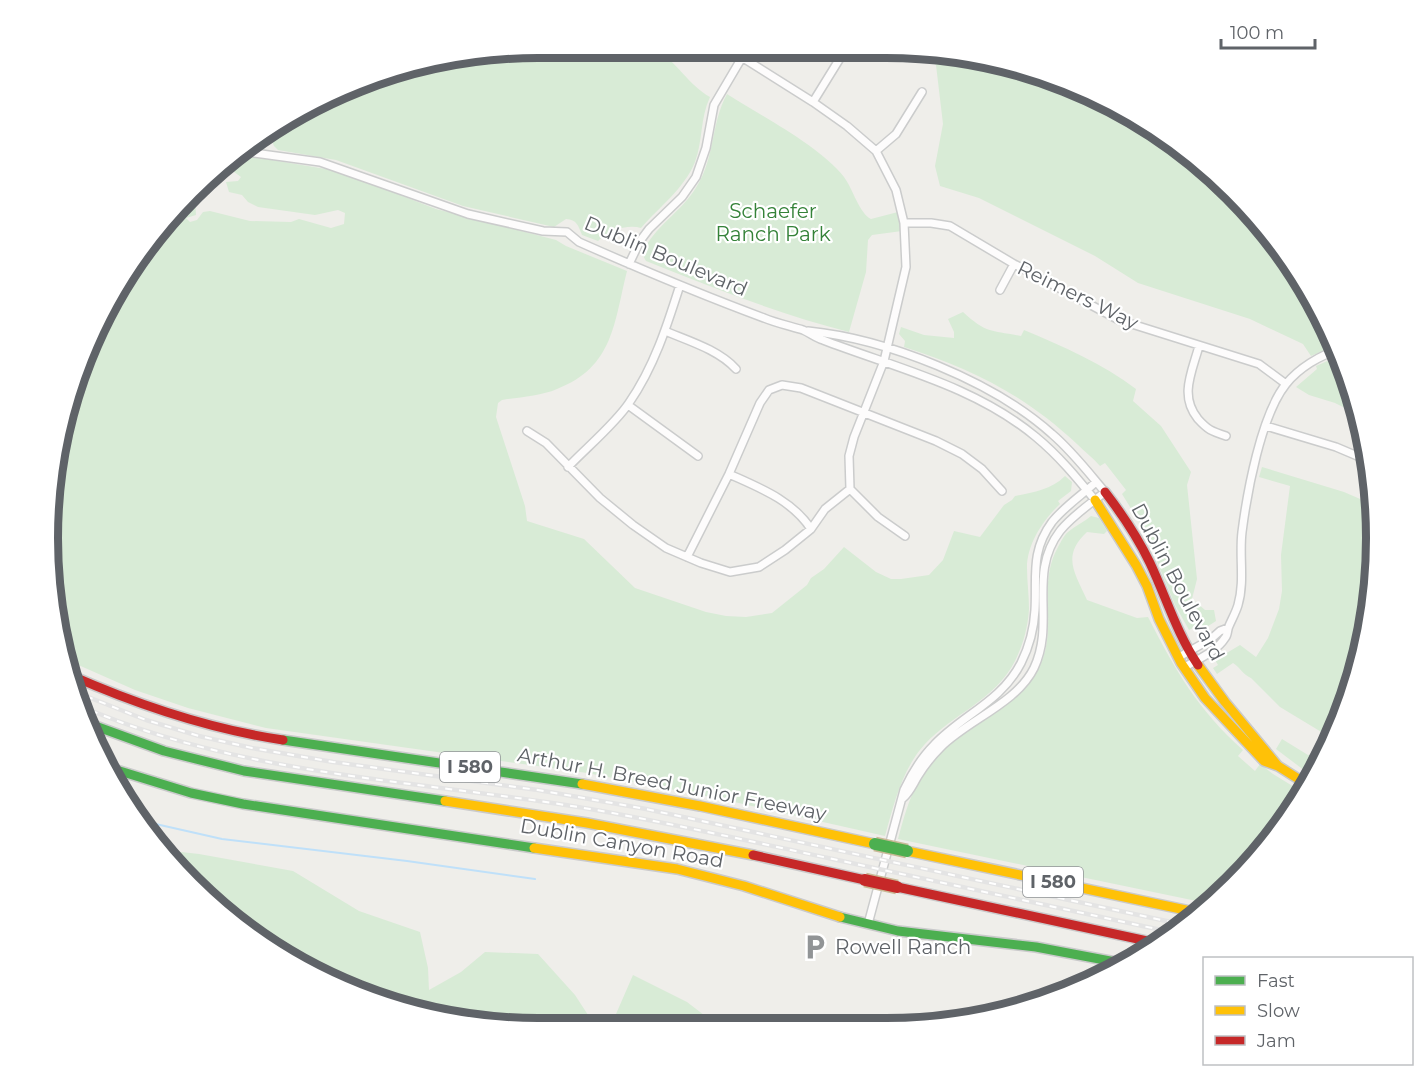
<svg xmlns="http://www.w3.org/2000/svg" width="1425" height="1077" font-family="Montserrat,sans-serif">
<rect width="100%" height="100%" fill="#efeeea"/>
<path fill="#d8ebd6" d="M538,48H656C676,62 689,85 710,97C700,118 703,140 695,162C684,189 660,206 641,228C627,224 608,231 598,241L582,235C578,225 577,220 566,219L554,227L463,206L336,160L278,150L274,146L272,141H267L264,150L255,149L254,157L338,171L436,209L556,240L566,246L627,271C614,322 614,367 557,389C541,396 520,397 502,400L498,403L496,417L525,506L527,521L584,539L635,588L706,612L726,616L746,617L772,613L807,585L811,578L824,569L844,547L876,572L891,579H901L929,575L943,560L954,531L980,537L1004,505L1012,500L1015,496C1034,492 1051,490 1065,476L1072,482L1071,491L1058,501L1060,504C1043,520 1027,544 1027,568C1027,581 1029,595 1029,609C1028,627 1023,645 1015,661C995,700 953,714 925,744C902,769 894,804 885,836L721,799L587,773L266,728L188,708L135,690L67,660L49,570L57,442L99,321L191,192L207,180L209,187L207,196L195,198L196,215L186,218L190,222L197,220L203,212L210,211L250,221L291,222L299,219L331,228L344,224L345,213L338,210L315,215L258,207L248,202L242,195L229,192L226,182L238,181L241,177L226,166L293,114L411,65Z
M861,49H918L1014,65L1104,99L1185,149L1294,266L1336,345L1311,356L1303,344L1250,319L1138,283L1095,256L979,198L940,186L935,166L943,124L936,65L919,52L868,53Z
M727,94C761,116 820,146 844,177C853,189 859,213 871,219L898,212L902,231L872,235L868,240L866,272L849,332C779,314 713,288 646,261L642,254C654,226 682,212 697,186C715,157 711,123 727,94Z
M963,312C987,334 991,330 1021,336L1024,330C1064,347 1102,363 1136,389L1133,401L1161,426L1191,472L1187,485L1197,579L1192,599L1205,610H1214L1216,621L1199,632L1195,627L1189,630L1175,605L1143,528L1122,494L1126,490L1105,463L1100,466C1093,458 1085,452 1077,444C1023,394 972,369 904,347L905,341L899,334L901,327L924,335L954,338V332L948,319Z
M1341,355L1359,415L1335,403L1309,395L1296,387L1317,369L1316,366Z
M1262,467L1344,492L1374,505L1377,538L1368,634L1340,726L1313,777L1276,749L1282,739L1308,755L1313,754L1323,738V733L1280,707L1251,678C1243,675 1239,666 1233,663L1217,674L1213,668L1218,665L1215,660L1240,645L1256,657L1268,638L1279,609L1282,591L1281,555L1290,486L1259,477Z
M1091,516L1099,518L1107,531L1104,534L1087,532C1061,556 1075,573 1087,600L1137,618L1148,617C1175,670 1198,710 1243,750L1238,756L1255,771L1260,764L1273,774L1304,793C1284,830 1243,877 1211,904L898,839C903,821 908,800 918,783C933,756 958,737 983,720C1000,708 1020,696 1032,679C1064,635 1034,590 1058,547C1061,542 1064,535 1068,532C1075,526 1084,522 1091,516Z
M163,850L199,854L293,871L359,911L420,932L428,968L429,990L461,972L485,952L538,954L575,995L590,1018L597,1025H475L381,1003L293,963L192,886Z
M633,975L687,1002L717,1025H615L616,1014Z"/>
<g fill="none" stroke-linecap="round" stroke-linejoin="round">
<path stroke="#bfe0f9" stroke-width="2" d="M138,820L222,839L407,861L535,879"/>
<g stroke="#cbcccc" stroke-width="10">
<path id="street" d="M729,49L813,102L847,126L876,151L896,190L904,223L906,267L884,361L854,437L849,456L850,489
M813,102L842,55
M876,151L896,134L922,92
M254,153L320,162L468,214L543,231L567,232L579,242C640,269 702,295 764,318C776,323 790,326 803,330C810,333 816,338 823,340C896,368 975,386 1036,437C1059,456 1077,478 1095,500
M904,223H931L950,226L1014,264L1119,320L1259,364L1286,384
M629,264L640,241L649,229L682,197L696,177L706,148L714,105L747,49
M1000,290L1014,264
M665,331C689,341 719,350 736,369
M808,331C887,339 993,381 1052,434C1072,451 1088,472 1105,492C1090,504 1072,516 1060,531C1027,574 1056,622 1034,668C1017,703 968,720 941,747C932,756 924,766 918,776C913,784 910,792 903,798
M1199,346C1192,372 1179,396 1198,419C1208,430 1211,431 1226,436
M628,405L698,456
M1266,426L1336,447L1369,461
M527,431L546,443L600,498L633,525L666,548L701,563L730,572L759,567L785,550L811,529L825,509L850,489
M568,467C586,448 615,424 629,403C654,367 667,326 680,285
M729,474C760,488 792,500 811,529
M850,489L878,517L905,536
M687,557L729,474L760,403L769,390L782,385L801,388L936,441L962,454L982,469L1002,491
M1179,657L1211,639L1220,631L1228,628
M1185,667C1198,659 1216,652 1225,638C1228,635 1227,630 1229,626C1232,619 1236,612 1238,605C1245,581 1239,556 1242,532C1247,493 1261,415 1286,384C1299,368 1320,355 1339,350
M868,924L904,790C912,773 921,758 934,745C962,715 1001,702 1021,663C1029,647 1034,628 1035,610C1037,577 1030,552 1052,522C1064,507 1082,495 1096,482"/>
</g>
<g stroke="#cacacb" stroke-width="12">
<path id="fast" d="M87,723L164,751L244,771L445,801
M283,740L582,784
M110,768L191,793L243,804L534,848
M840,917L898,931L1036,947L1126,964"/>
</g>
<g stroke="#cacacb" stroke-width="12">
<path id="slow" d="M1095,500L1136,565L1147,586L1159,619L1181,663L1205,698L1264,761L1278,766L1308,785
M1198,665L1225,702L1278,766
M582,784L700,806L875,844
M445,801L587,823L753,855
M534,848L677,869L744,886L840,917
M907,851L1200,913"/>
</g>
<g stroke="#cacacb" stroke-width="12">
<path id="jam" d="M1105,492C1122,514 1138,538 1150,563C1166,597 1177,634 1198,665
M70,675C138,705 209,729 283,740
M753,855L865,880
M897,887L1161,944"/>
</g>
<use href="#street" stroke="#fdfcfc" stroke-width="7"/>
<use href="#fast" stroke="#4caf50" stroke-width="9"/>
<use href="#slow" stroke="#ffc107" stroke-width="9"/>
<use href="#jam" stroke="#c62828" stroke-width="9"/>
<g stroke="#e4e4e4" stroke-width="4.5">
<path id="rail" d="M73,691L146,720L199,736L252,748L333,762L538,790L646,809L1185,925
M78,705C239,776 419,780 590,809C670,823 749,841 828,858C943,883 1059,908 1175,933"/>
</g>
<use href="#rail" stroke="#fff" stroke-width="2" stroke-dasharray="7" stroke-linecap="butt"/>
<g stroke="#c8b996" stroke-width="15" stroke-linecap="butt">
<path id="fast-bridge" d="M875,844L907,851"/>
</g>
<g stroke="#c8b996" stroke-width="15" stroke-linecap="butt">
<path id="jam-bridge" d="M865,880L897,887"/>
</g>
<use href="#fast-bridge" stroke="#4caf50" stroke-width="12"/>
<use href="#jam-bridge" stroke="#c62828" stroke-width="12"/>
</g>
<defs>
<g id="parking-bare" transform="scale(2.07)"><path d="M-3.5-5.5H1a3.5 3.5 0 0 1 0 7H-1V5.5H-3.5ZM-1-3.4V-.6H.8a1.4 1.4 0 0 0 0-2.8Z" fill="#919496" stroke="#fff" stroke-width="2.5" paint-order="stroke"/></g>
</defs>
<g fill-rule="evenodd">
<use href="#parking-bare" x="815" y="947"/>
</g>
<g text-anchor="middle" stroke-width="4.5" stroke-linejoin="round" paint-order="stroke">
<g fill="#fff" stroke="#8f9295" stroke-width="1.5">
<rect x="440" y="752" width="60" height="30" rx="4.5"/>
<rect x="1023" y="867" width="60" height="30" rx="4.5"/>
</g>
<g font-size="18" font-weight="bold" fill="#5f6368">
<text x="470" y="773">I 580</text>
<text x="1053" y="888">I 580</text>
</g>
<g font-size="20" fill="#348238" stroke="#fff">
<text x="773" y="218">Schaefer<tspan x="773" dy="23">Ranch Park</tspan></text>
</g>
<g font-size="20" fill="#5f6368" stroke="#fff">
<text transform="translate(666 256) rotate(23)" y="7">Dublin Boulevard</text>
<text transform="translate(1078 295) rotate(26)" y="7">Reimers Way</text>
<text transform="translate(1178 582) rotate(62)" y="7">Dublin Boulevard</text>
<text transform="translate(672 784) rotate(11)" y="7">Arthur H. Breed Junior Freeway</text>
<text transform="translate(622 843) rotate(10)" y="7">Dublin Canyon Road</text>
</g>
<g font-size="20" fill="#5f6368" stroke="#fff" text-anchor="start">
<text x="835" y="954">Rowell Ranch</text>
</g>
</g>
<path d="M0 0H1425V1077H0ZM538 58H886A480 480 0 0 1 1366 538V538A480 480 0 0 1 886 1018H538A480 480 0 0 1 58 538V538A480 480 0 0 1 538 58Z" fill="#fff" fill-rule="evenodd"/>
<path fill="none" stroke="#5f6368" stroke-width="8" d="M538 58H886A480 480 0 0 1 1366 538V538A480 480 0 0 1 886 1018H538A480 480 0 0 1 58 538V538A480 480 0 0 1 538 58Z"/>
<rect x="1203" y="957" width="210" height="108" fill="#ffffff" stroke="#bfc1c3" stroke-width="1.5"/>
<rect x="1215" y="976" width="30" height="9" fill="#4caf50" stroke="#bfc1c3" stroke-width="1.5"/>
<text x="1257" y="987" font-size="18" fill="#5f6368">Fast</text>
<rect x="1215" y="1006" width="30" height="9" fill="#ffc107" stroke="#bfc1c3" stroke-width="1.5"/>
<text x="1257" y="1017" font-size="18" fill="#5f6368">Slow</text>
<rect x="1215" y="1036" width="30" height="9" fill="#c62828" stroke="#bfc1c3" stroke-width="1.5"/>
<text x="1257" y="1047" font-size="18" fill="#5f6368">Jam</text>
<path d="M1221 39v9h94v-9" fill="none" stroke="#5f6368" stroke-width="3"/>
<text x="1230" y="39" font-size="18" fill="#5f6368" stroke="#ffffff" stroke-width="4.5" paint-order="stroke">100 m</text>
</svg>
